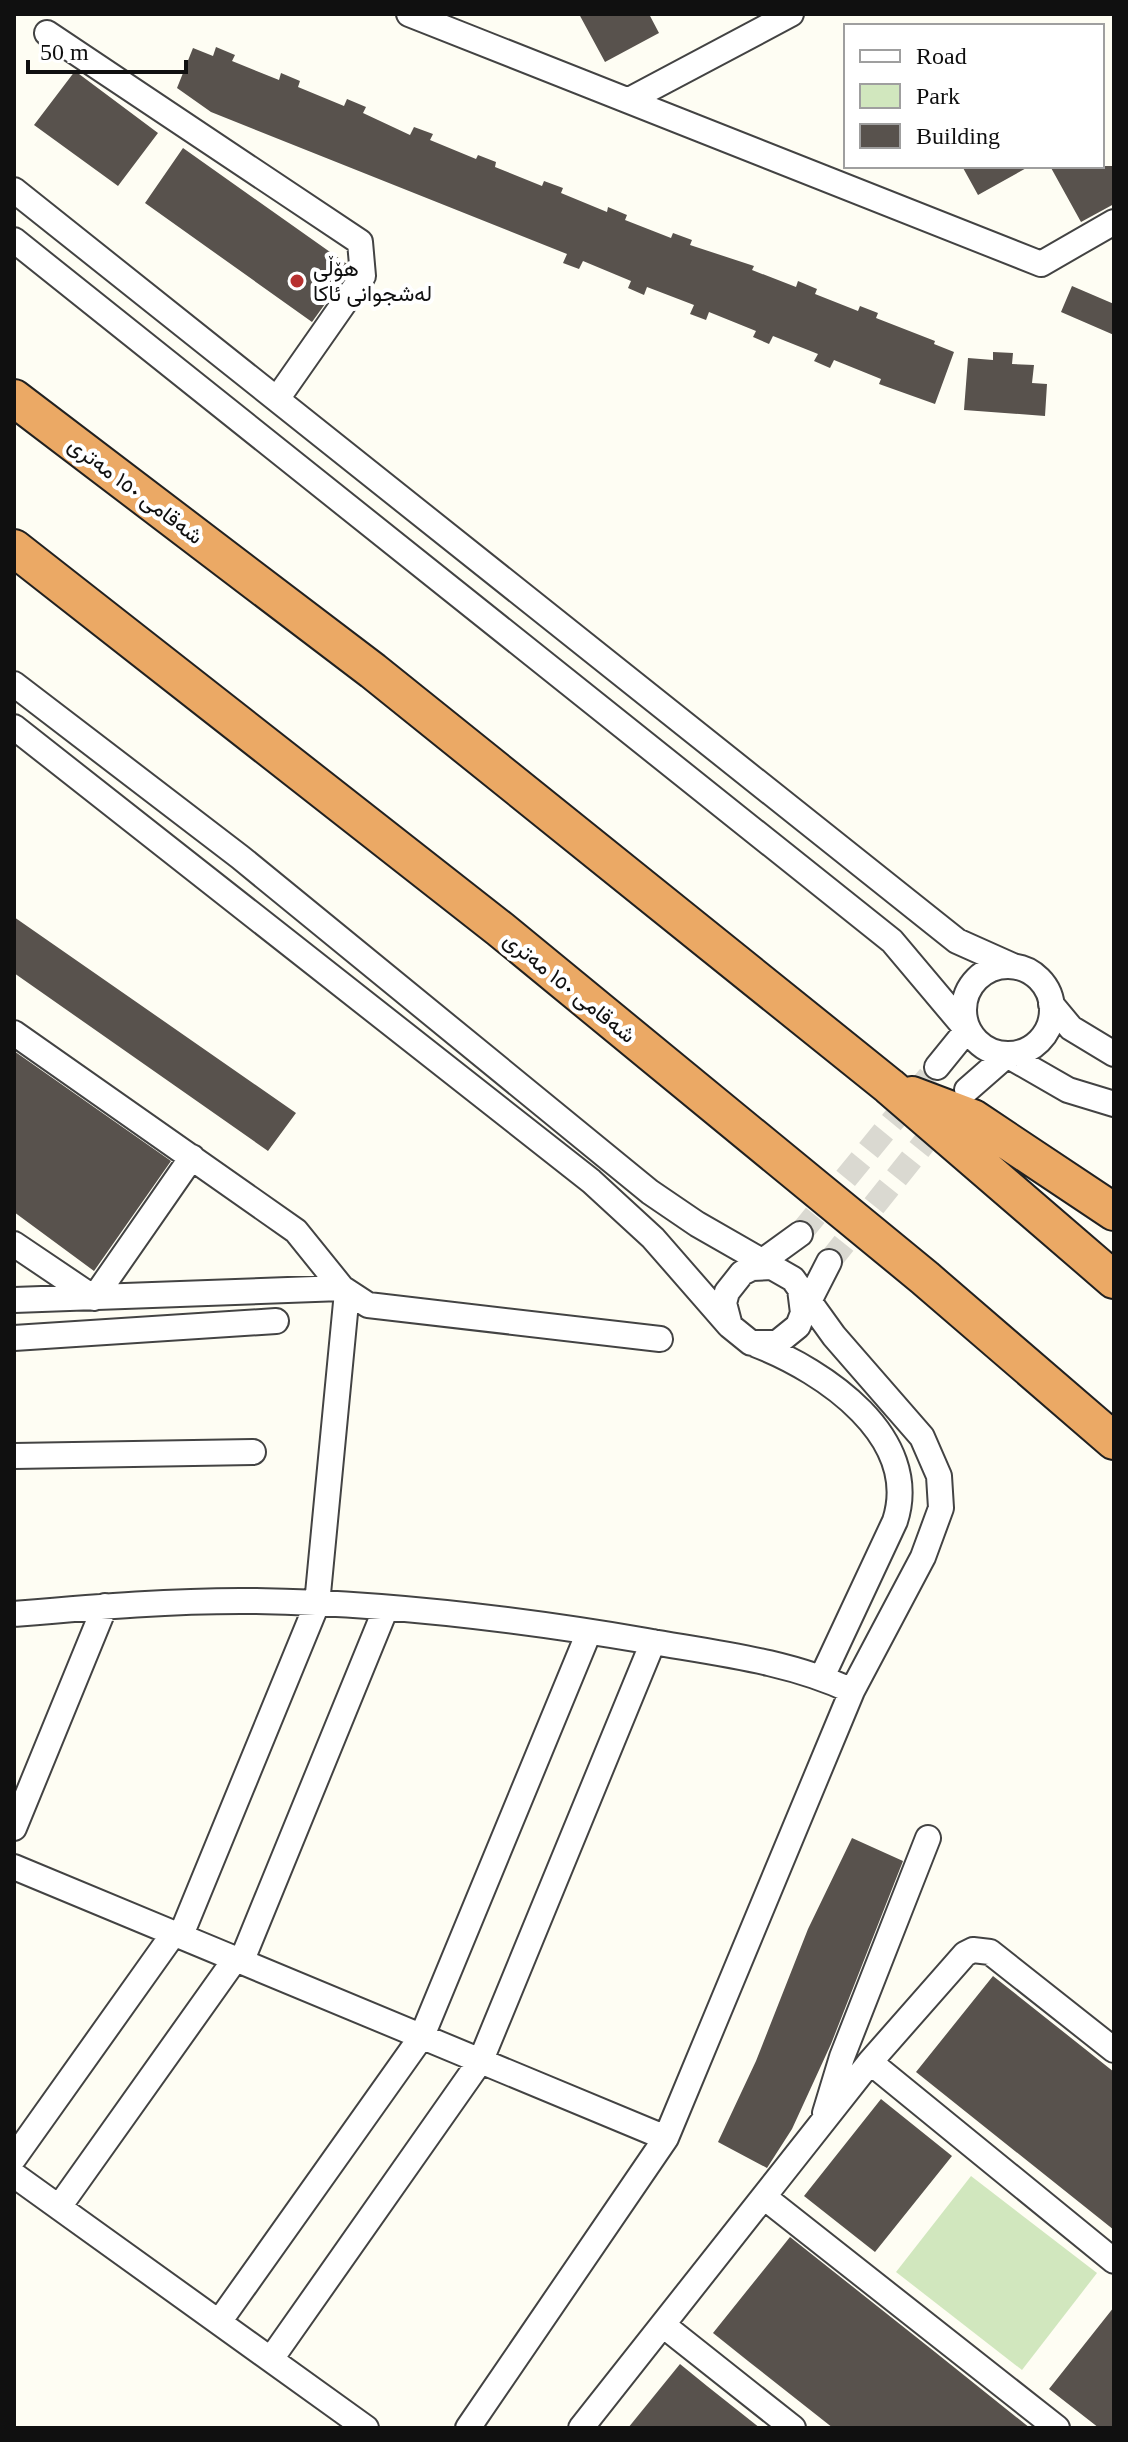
<svg xmlns="http://www.w3.org/2000/svg" width="1128" height="2442" font-family="'Times New Roman',Vazirmatn,serif">
<rect width="100%" height="100%" fill="#fefdf3"/>
<path fill="#d1e7be" d="M971,2176L1097,2273L1022,2370L896,2272Z"/>
<path fill="#58524d" d="M579,14H649L659,33L605,62Z
M216,47L235,55L232,61L279,80L281,73L300,81L298,87L344,106L347,99L366,107L363,113L410,135L414,127L433,134L430,140L476,159L478,155L496,162L495,167L542,186L544,181L563,188L561,193L607,212L608,207L627,215L625,220L671,238L673,233L692,240L690,245L754,266L752,270L796,287L798,281L817,289L815,294L858,311L860,306L878,313L876,318L935,341L934,344L954,352L935,404L879,384L881,379L834,360L830,368L814,361L818,354L773,336L769,344L753,337L756,331L709,312L706,320L690,314L694,305L647,287L644,295L628,288L631,281L583,261L579,269L563,263L567,254L211,112L177,88L193,48L213,56Z
M75,71L158,133L118,186L34,125Z
M183,148L347,264L348,272L312,322L145,203Z
M962,166H1030L978,195Z
M1050,166H1114V204L1081,222Z
M1072,286L1114,304V335L1061,312Z
M993,352L1013,353L1012,364L1034,365L1032,383L1047,384L1045,416L964,410L968,358L993,360Z
M14,917L296,1113L268,1151L14,973Z
M14,1051L171,1161L94,1271L14,1212Z
M852,1838L903,1861L831,2044L792,2129L767,2168L718,2142L756,2061L808,1929Z
M993,1976L1114,2072V2230L916,2072Z
M881,2099L952,2156L875,2252L804,2196Z
M790,2237L935,2352L1030,2428H833L748,2361L713,2333Z
M1114,2307V2428H1099L1049,2389Z
M680,2364L707,2386L760,2428H628Z"/>
<g fill="none" stroke-linecap="round" stroke-linejoin="round">
<path stroke="#dad9d1" stroke-width="24" stroke-dasharray="24 12" stroke-linecap="butt" d="M800,1234L937,1067
M829,1262L945,1117"/>
<g stroke="#434343" stroke-width="28">
<path id="minor" d="M409,14L1041,264L1114,222
M47,33L360,242L363,276L277,399
M629,100L791,14
M14,190L957,941L1013,966
M14,240L892,941L967,1030L937,1067
M14,684L240,857L650,1192L697,1224L772,1267
M14,727L591,1181L653,1238L729,1325
M964 1010a44 44 0 1 1 88 0a44 44 0 1 1-88 0Z
M1051,1004L1071,1028L1114,1054
M14,1033L296,1231L342,1288L368,1305L660,1339
M967,1090L1007,1055L1068,1090L1114,1104
M14,1244L94,1298L192,1157
M753,1268L800,1234
M14,1300L342,1288
M804,1311L829,1262
M14,1338L276,1321
M757,1345C824,1371 922,1437 895,1521L822,1677
M14,1456L253,1452
M14,1614C95,1607 175,1600 256,1601C387,1603 518,1619 647,1641C715,1653 789,1661 852,1691
M14,1828L105,1606
M14,1867L666,2138
M181,1935L317,1604L347,1292
M242,1960L386,1608
M870,2062L1114,2261
M825,2113L842,2057L928,1838
M14,2158L174,1933
M14,2175L366,2428
M764,2197L1057,2428
M59,2207L236,1958
M219,2322L422,2036L589,1632
M663,2325L793,2428
M271,2359L481,2060L653,1642
M468,2428L666,2138L852,1691L923,1557L941,1508L939,1476L922,1437L834,1336L793,1279L772,1267L752,1268L742,1273L727,1292L724,1303L730,1326L751,1343H777L798,1326L803,1313L800,1289
M581,2428L870,2062L965,1954L973,1950L990,1952L1114,2050"/>
</g>
<g stroke="#212121" stroke-width="40">
<path id="highway" d="M14,398L373,671L889,1086L1114,1280
M14,548L500,929L925,1278L1114,1441
M912,1095L973,1118L1114,1212"/>
</g>
<use href="#minor" stroke="#fff" stroke-width="24"/>
<use href="#highway" stroke="#eba965" stroke-width="36"/>
</g>
<circle fill="#b73130" stroke="#fff" stroke-width="3" cx="297" cy="281" r="8"/>
<g text-anchor="middle" stroke-width="8" stroke-linejoin="round" paint-order="stroke">
<g font-size="22" fill="#101010" stroke="#fff" text-anchor="start">
<text x="313" y="276">هۆڵی<tspan x="313" dy="25">لەشجوانی ئاکا</tspan></text>
</g>
<g font-size="22" fill="#101010" stroke="#fff">
<text transform="translate(136 490) rotate(37)" y="8">شەقامی ١٥٠ مەتری</text>
<text transform="translate(570 987) rotate(39)" y="8">شەقامی ١٥٠ مەتری</text>
</g>
</g>
<rect width="1128" height="2442" fill="none" stroke="#101010" stroke-width="32"/>
<rect x="844" y="24" width="260" height="144" fill="#ffffff" stroke="#9f9f9f" stroke-width="2"/>
<rect x="860" y="50" width="40" height="12" fill="#ffffff" stroke="#9f9f9f" stroke-width="2"/>
<text x="916" y="64" font-size="24" fill="#101010">Road</text>
<rect x="860" y="84" width="40" height="24" fill="#d1e7be" stroke="#9f9f9f" stroke-width="2"/>
<text x="916" y="104" font-size="24" fill="#101010">Park</text>
<rect x="860" y="124" width="40" height="24" fill="#58524d" stroke="#9f9f9f" stroke-width="2"/>
<text x="916" y="144" font-size="24" fill="#101010">Building</text>
<path d="M28 60v12h158v-12" fill="none" stroke="#101010" stroke-width="4"/>
<text x="40" y="60" font-size="24" fill="#101010" stroke="#ffffff" stroke-width="6" paint-order="stroke">50 m</text>
</svg>
